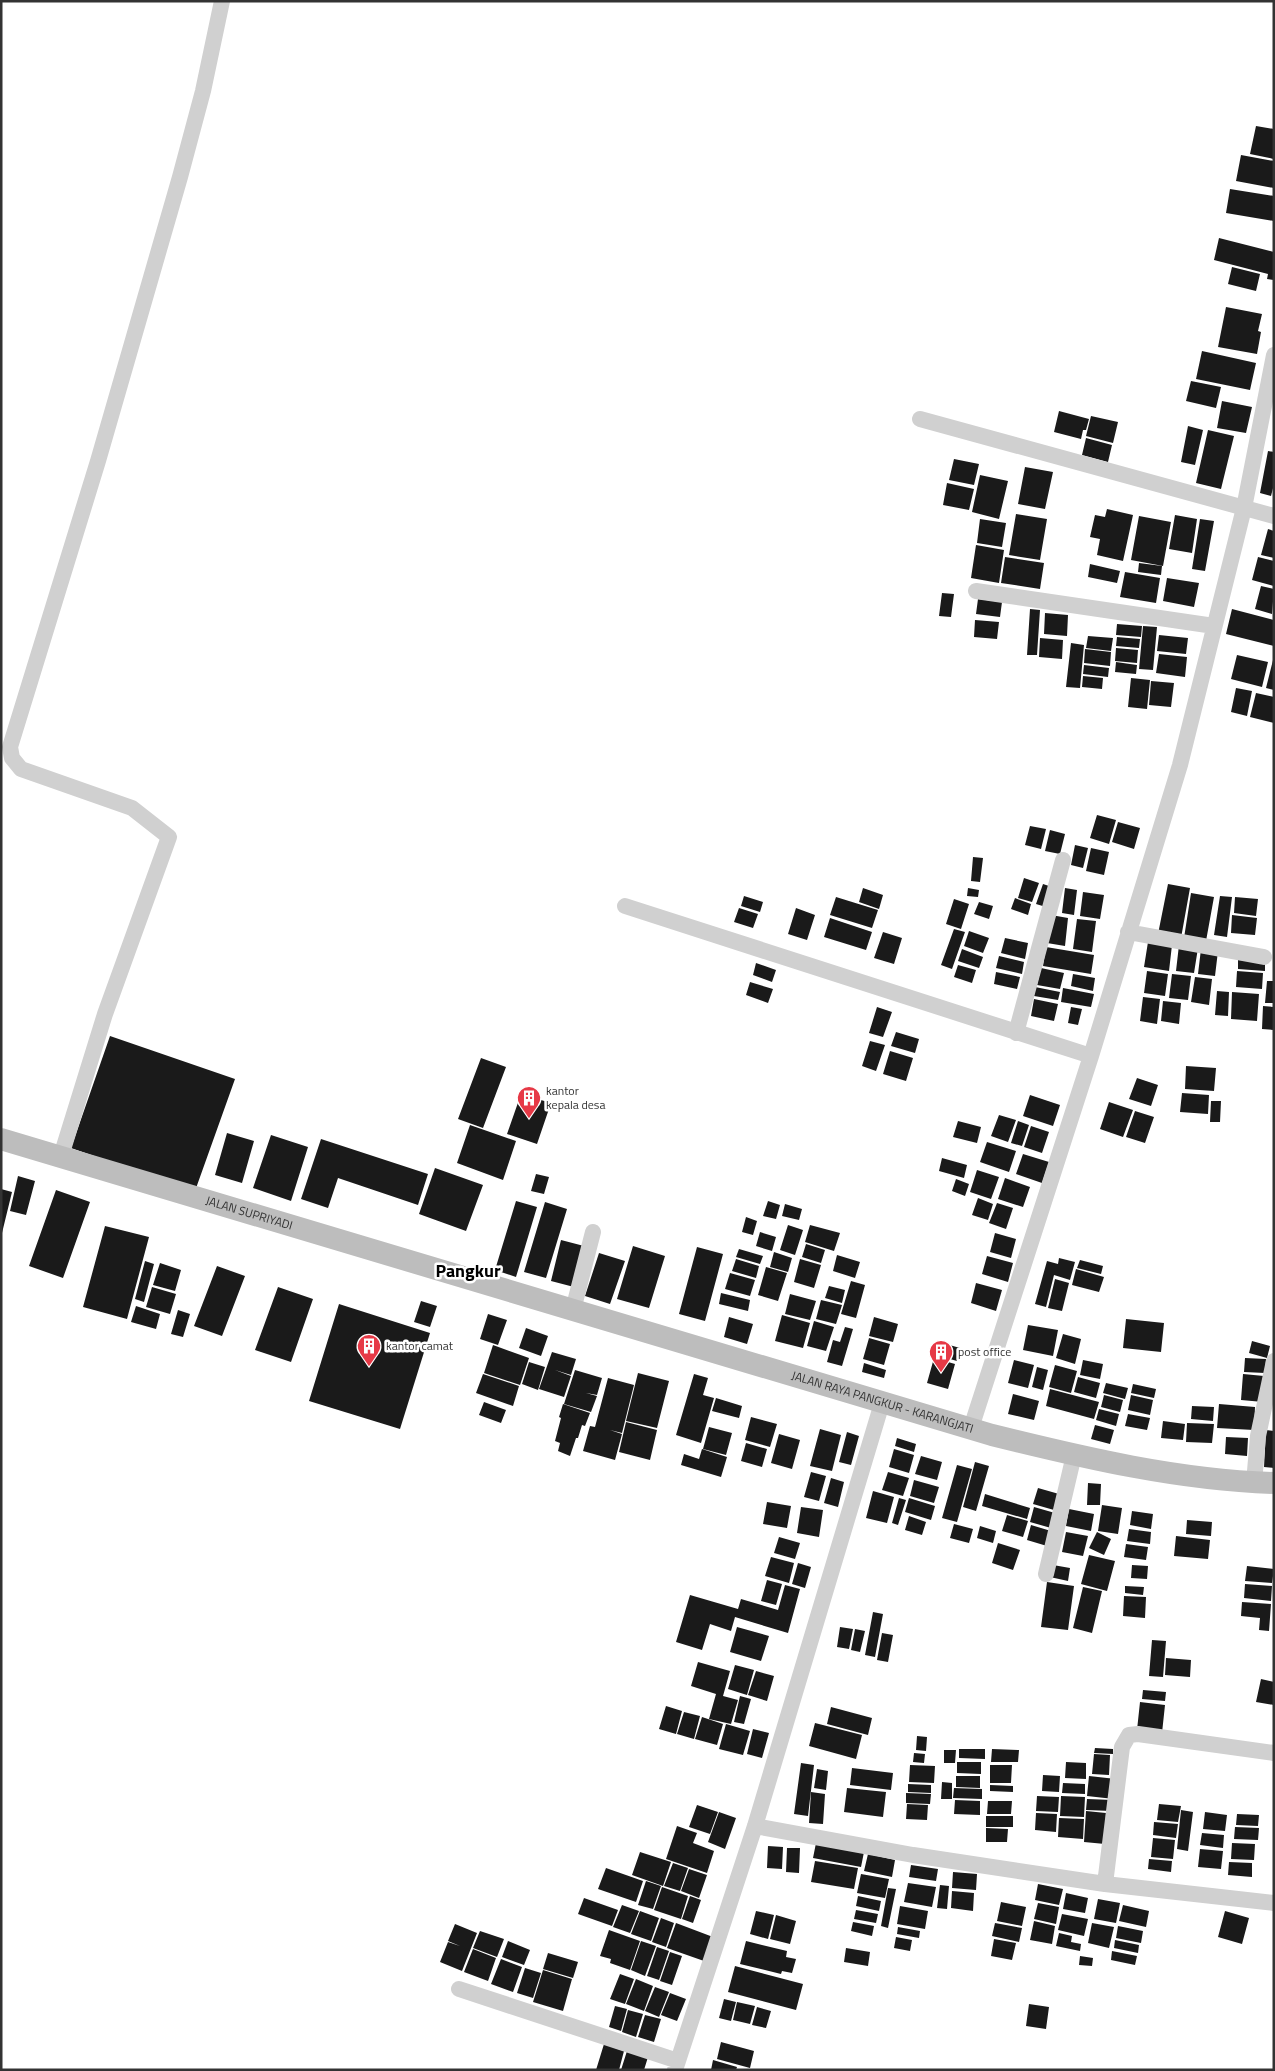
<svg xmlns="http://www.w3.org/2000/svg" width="1275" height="2071" font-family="'Titillium Web',sans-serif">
<rect width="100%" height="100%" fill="#fff"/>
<path fill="#1a1a1a" d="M1256,126L1274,129V159L1250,154Z
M1241,155L1274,161V188L1236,181Z
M1230,189L1274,196V221L1226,213Z
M1219,238L1274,252V280L1267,279L1268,274L1214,260Z
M1232,267L1260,274L1256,291L1228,284Z
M1226,307L1262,314L1258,331L1261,332L1257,354L1218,347Z
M1202,351L1256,363L1250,390L1196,379Z
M1191,381L1221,387L1216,408L1186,401Z
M1222,401L1252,407L1246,433L1217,428Z
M1059,411L1089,419L1086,430H1083L1081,439L1054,432Z
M1091,416L1118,422L1113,443L1086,436Z
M1188,426L1203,430L1195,465L1181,462Z
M1208,430L1234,436L1221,489L1196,483Z
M1086,438L1112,445L1108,462L1082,455Z
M1268,451L1274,452V484L1271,496L1260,493Z
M954,459L979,464L974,485L949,480Z
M1025,467L1053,472L1045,509L1018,504Z
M980,475L1008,481L999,519L972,512Z
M947,483L974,489L969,510L943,505Z
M1107,509L1133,515L1123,561L1097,555L1100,539L1090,537L1095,515L1105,517Z
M1016,514L1047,519L1040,560L1009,555Z
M1175,515L1197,519L1192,553L1169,549Z
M1139,516L1171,522L1163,566L1131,560Z
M980,519L1006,523L1002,547L977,543Z
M1200,519L1214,521L1205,571L1192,569Z
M1268,529L1274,531V558L1261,555Z
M976,545L1004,550L999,583L971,578Z
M1005,557L1044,563L1040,589L1001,583Z
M1258,557L1274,561V586L1252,580Z
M1139,563L1162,566L1161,575L1138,572Z
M1090,564L1120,571L1117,583L1088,577Z
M1125,572L1160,578L1156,603L1120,597Z
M1167,578L1199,583L1194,607L1163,601Z
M1261,586L1274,589L1272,614L1255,609Z
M942,593L954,594L951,617L939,616Z
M978,599L1002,602L1000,617L976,614Z
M1030,609L1040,610L1037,655H1027Z
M1232,609L1274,620V646L1226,634Z
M1045,613L1068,615L1067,636L1044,634Z
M975,620L999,622L997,639L974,637Z
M1117,624L1142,626L1141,637L1116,635Z
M1143,626L1157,627L1153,670L1139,669Z
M1159,635L1188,638L1186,654L1157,651Z
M1088,636L1113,638L1111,651L1086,648Z
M1117,637L1140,639L1139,648L1116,646Z
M1040,638L1063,640L1062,659L1039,657Z
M1071,643L1084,645L1080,688L1066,687Z
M1116,648L1138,650L1137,663L1115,661Z
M1085,649L1111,652L1110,666L1084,663Z
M1159,654L1187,657L1185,677L1156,673Z
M1237,655L1268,662L1262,687L1231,679Z
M1273,660H1274V690L1266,688Z
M1116,662L1137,665L1136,674L1115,672Z
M1084,665L1109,668L1108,677L1083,674Z
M1083,676L1103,678L1102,689L1082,687Z
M1131,678L1150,680L1147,709L1128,707Z
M1151,681L1174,683L1171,707L1149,705Z
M1236,688L1252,691L1247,716L1231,712Z
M1256,693L1274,697V723L1250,717Z
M1097,815L1116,820L1109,844L1090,838Z
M1118,822L1140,828L1134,849L1112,842Z
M1030,826L1046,829L1041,849L1025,845Z
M1050,830L1065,834L1060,854L1045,851Z
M1075,845L1088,848L1083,868L1071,865Z
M1091,848L1109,852L1104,875L1086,871Z
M973,857L983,858L980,882L971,881Z
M1024,878L1039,883L1032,902L1018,898Z
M1043,884L1052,887L1046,907L1036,904Z
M1168,884L1190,888L1181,938L1158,934Z
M863,888L883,895L879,909L859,902Z
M968,888L979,890L978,897L967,896Z
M1065,888L1077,890L1074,915L1062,913Z
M1083,892L1104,895L1100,919L1080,916Z
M1191,893L1214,897L1206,941L1184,938Z
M744,896L763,902L760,912L741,906Z
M1220,896L1232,897L1227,937L1214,935Z
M836,897L878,910L872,928L830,915Z
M1235,897L1258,899L1256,916L1234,913Z
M1015,898L1031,904L1028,915L1011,909Z
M954,899L969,904L961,929L946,924Z
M979,902L993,906L989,919L974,914Z
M739,908L758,914L753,928L734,922Z
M796,908L815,915L807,940L788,934Z
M1051,915L1068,918L1065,946L1047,943Z
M1232,915L1257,918L1255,935L1231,933Z
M830,918L872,932L866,950L824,937Z
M1077,919L1096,921L1092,952L1073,949Z
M954,929L965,932L952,969L941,965Z
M969,931L989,938L983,953L964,946Z
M883,932L902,938L894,964L874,958Z
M1005,938L1028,943L1025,959L1001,953Z
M1148,942L1172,945L1169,971L1144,967Z
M1179,945L1198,948L1194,973L1176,971Z
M1046,947L1094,955L1091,974L1043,966Z
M962,949L983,957L979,968L958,961Z
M1201,949L1218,951L1215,976L1198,974Z
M999,956L1024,962L1022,974L996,968Z
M1238,960L1265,961V971L1238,969Z
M756,963L776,970L772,982L753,975Z
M958,965L976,970L972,983L954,977Z
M1041,968L1064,973L1060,989L1037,985Z
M1147,971L1168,974L1165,996L1144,993Z
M1237,971L1263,973L1262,989L1236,987Z
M996,972L1020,977L1017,989L994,984Z
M1073,974L1095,978L1093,991L1071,986Z
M1172,974L1191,976L1188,1000L1169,998Z
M1195,977L1212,979L1209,1005L1191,1002Z
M1267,981H1274V1003H1265Z
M750,982L773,989L768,1003L746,995Z
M1035,987L1060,992L1058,1000L1034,996Z
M1063,988L1094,994L1091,1007L1061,1002Z
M1217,991L1229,992L1228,1016L1215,1015Z
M1232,992L1259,994L1257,1021L1231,1019Z
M1143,997L1160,999L1157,1024L1140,1021Z
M1034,999L1058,1004L1054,1021L1031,1016Z
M1163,1001L1181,1003L1179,1024L1161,1021Z
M1263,1006L1274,1007V1030L1262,1029Z
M877,1007L892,1012L883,1037L869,1033Z
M1071,1007L1082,1009L1078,1025L1068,1023Z
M896,1032L919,1039L915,1053L891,1046Z
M110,1036L235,1079L195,1191L71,1148Z
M870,1041L885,1045L876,1071L862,1066Z
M890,1051L913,1058L906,1081L883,1074Z
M481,1058L506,1067L483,1128L458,1119Z
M1186,1066L1216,1068L1214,1091L1185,1089Z
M1137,1078L1158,1085L1151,1106L1129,1099Z
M1182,1093L1209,1095L1208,1114L1180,1112Z
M521,1094L551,1103L537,1144L507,1134Z
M1030,1095L1060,1105L1053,1126L1023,1116Z
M1211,1101H1221L1220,1122H1210Z
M1109,1102L1133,1110L1123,1137L1100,1129Z
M1135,1111L1154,1117L1145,1143L1126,1137Z
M999,1115L1016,1120L1008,1142L991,1136Z
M958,1121L981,1127L977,1143L953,1137Z
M1018,1121L1029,1125L1022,1146L1011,1143Z
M470,1125L516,1141L503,1180L457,1163Z
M1031,1126L1049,1132L1042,1153L1024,1147Z
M227,1133L254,1141L242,1183L215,1175Z
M271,1135L308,1147L291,1201L253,1188Z
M321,1139L428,1174L418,1205L338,1178L328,1208L301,1199Z
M987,1142L1016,1151L1009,1172L980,1162Z
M1023,1154L1049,1162L1042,1183L1016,1174Z
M942,1158L967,1165L964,1178L939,1171Z
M435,1168L483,1185L466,1231L419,1214Z
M977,1170L999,1177L991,1199L970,1192Z
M536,1174L549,1177L544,1194L531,1191Z
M18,1176L35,1181L26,1215L10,1211Z
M1005,1178L1030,1187L1023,1207L998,1199Z
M956,1179L969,1184L965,1196L952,1191Z
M1,1189L12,1192L2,1233H1Z
M56,1190L90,1202L63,1278L29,1266Z
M978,1198L993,1204L988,1220L972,1215Z
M516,1201L537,1207L516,1277L495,1270Z
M768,1201L780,1205L776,1219L763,1216Z
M545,1202L567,1209L546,1278L524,1272Z
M997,1203L1013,1208L1006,1229L989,1223Z
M785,1204L802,1209L799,1220L782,1216Z
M746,1217L757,1221L753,1235L742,1232Z
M788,1225L803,1230L795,1255L780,1250Z
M810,1225L840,1233L834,1251L805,1242Z
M105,1226L149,1237L127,1319L83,1307Z
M760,1232L776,1237L772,1251L756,1246Z
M995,1233L1016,1239L1011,1258L990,1252Z
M561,1240L584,1246L574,1287L551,1281Z
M806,1244L825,1250L821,1263L802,1257Z
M633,1246L665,1256L649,1308L617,1299Z
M697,1247L723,1254L705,1321L679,1314Z
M739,1249L763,1256L760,1264L736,1257Z
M774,1252L792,1258L788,1272L770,1267Z
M599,1253L625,1261L610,1304L585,1296Z
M837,1255L860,1262L855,1278L833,1271Z
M987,1256L1013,1263L1008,1282L982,1274Z
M1059,1258L1075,1262L1070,1280L1054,1275L1046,1307L1035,1304L1047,1261L1058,1264Z
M736,1259L759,1266L756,1278L732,1271Z
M800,1259L821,1265L814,1288L794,1282Z
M1080,1260L1103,1266L1101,1274L1077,1268Z
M145,1261L154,1264L144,1302L135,1299Z
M160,1263L181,1270L175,1291L153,1285Z
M217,1266L245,1276L222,1336L194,1326Z
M766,1267L787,1273L778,1301L758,1295Z
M1076,1269L1104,1277L1099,1292L1072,1285Z
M730,1273L755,1280L750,1296L725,1289Z
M1055,1279L1069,1283L1062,1311L1048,1308Z
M851,1281L865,1285L856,1318L841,1314Z
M976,1283L1002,1290L996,1311L971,1303Z
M829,1286L845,1290L842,1303L825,1298Z
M152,1287L176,1294L170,1314L146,1307Z
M278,1287L313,1299L291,1362L255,1350Z
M721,1293L750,1300L748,1311L719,1304Z
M790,1294L816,1301L810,1320L785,1314Z
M821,1300L842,1305L836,1324L816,1319Z
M421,1301L437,1306L430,1327L414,1322Z
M339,1304L430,1333L400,1429L309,1401Z
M136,1306L160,1314L156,1329L131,1322Z
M178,1310L190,1314L183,1337L171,1334Z
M488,1314L507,1320L498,1345L480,1339Z
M782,1315L810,1323L803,1348L775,1341Z
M729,1317L753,1324L747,1344L724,1337Z
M874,1317L898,1324L893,1342L869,1336Z
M1126,1319L1164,1323L1161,1352L1123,1348Z
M814,1321L834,1327L826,1351L807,1346Z
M1028,1325L1058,1330L1053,1356L1023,1350Z
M845,1327L853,1329L842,1366L827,1362L833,1340L840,1342Z
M526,1328L548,1336L541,1356L519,1348Z
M1063,1334L1081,1339L1075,1364L1056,1358Z
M869,1338L890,1344L884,1365L863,1359Z
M1252,1341L1270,1346L1267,1358L1249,1353Z
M939,1342L960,1348L957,1361L936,1355Z
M493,1345L529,1358L520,1385L484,1373Z
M552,1352L576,1359L571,1375L555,1370L571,1376L564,1397L539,1389Z
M934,1358L955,1364L948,1389L927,1383Z
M1245,1358L1266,1359L1265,1373L1244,1372Z
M1014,1360L1034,1365L1028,1388L1008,1383Z
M1083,1360L1103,1364L1100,1379L1080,1375Z
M529,1362L545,1367L538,1390L522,1384Z
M864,1363L886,1370L884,1378L862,1372Z
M1055,1365L1077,1371L1071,1393L1049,1387Z
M1037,1367L1048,1370L1043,1390L1032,1387Z
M575,1370L602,1378L597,1395L586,1393L597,1396L591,1412L564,1404Z
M638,1373L669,1381L657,1428L626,1421Z
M483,1374L519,1386L513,1406L476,1393Z
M694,1374L708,1378L703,1395L714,1398L701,1443L676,1435Z
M1243,1374L1264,1376L1263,1402L1241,1400Z
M1078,1377L1100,1383L1096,1398L1074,1392Z
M608,1378L634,1385L622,1433L610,1430L622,1434L615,1460L583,1451L590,1426L595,1427Z
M1106,1383L1128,1388L1125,1399L1103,1393Z
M1133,1384L1156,1389L1154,1398L1131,1393Z
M1050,1389L1099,1402L1094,1419L1046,1406Z
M1013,1394L1039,1401L1034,1420L1008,1414Z
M1104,1395L1123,1400L1120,1412L1101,1407Z
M1131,1395L1153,1400L1150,1415L1128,1410Z
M716,1398L742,1406L739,1418L712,1411Z
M484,1402L506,1410L501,1423L479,1415Z
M563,1404L590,1413L585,1426L582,1425L578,1438H576L570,1456L558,1451L560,1443L555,1441L561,1418L559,1417Z
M1219,1404L1255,1407L1254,1430L1217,1428Z
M1192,1406L1214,1407L1213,1421L1191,1419Z
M1099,1409L1119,1414L1116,1426L1096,1420Z
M1128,1414L1150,1418L1147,1430L1125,1426Z
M751,1417L777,1424L770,1447L745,1440Z
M1163,1421L1185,1424L1183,1440L1161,1438Z
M626,1422L657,1430L650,1460L619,1452Z
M1187,1423L1214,1424L1212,1443L1186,1442Z
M1095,1425L1114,1430L1110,1444L1091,1439Z
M709,1427L732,1433L726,1455L703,1449Z
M820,1429L841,1435L832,1471L810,1466Z
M1266,1430L1274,1431V1468L1264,1467Z
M847,1432L859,1436L851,1465L839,1462Z
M779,1434L800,1440L792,1469L771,1463Z
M1226,1437L1248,1438L1247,1456L1225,1454Z
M897,1438L916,1444L914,1452L895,1446Z
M746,1443L767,1449L762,1467L741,1461Z
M702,1449L727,1457L721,1477L681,1465L684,1454L699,1459Z
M894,1449L914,1455L909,1473L889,1467Z
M921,1456L942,1462L937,1480L915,1474Z
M975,1462L989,1466L976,1511L963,1507Z
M957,1465L972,1469L957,1522L942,1518Z
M811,1472L826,1476L819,1501L804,1497Z
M888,1472L909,1478L903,1496L882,1490Z
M831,1478L844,1482L838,1507L824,1503Z
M914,1480L939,1487L934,1503L910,1496Z
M1088,1483L1101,1484L1100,1505H1087Z
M1038,1488L1059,1494L1054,1510L1033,1504Z
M873,1491L894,1497L887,1523L866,1518Z
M985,1494L1030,1508L1027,1519L982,1506Z
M899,1498L906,1500L898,1525L892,1523Z
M909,1498L935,1506L931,1520L905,1512Z
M767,1502L791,1506L787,1528L763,1524Z
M1102,1505L1122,1508L1118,1534L1098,1531Z
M801,1507L823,1510L819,1537L797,1533Z
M1034,1507L1055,1513L1051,1528L1030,1522Z
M1069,1509L1094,1514L1091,1531L1066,1526Z
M1132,1511L1153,1514L1151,1529L1130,1525Z
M1007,1515L1028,1521L1023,1537L1002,1531Z
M909,1516L926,1522L922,1535L905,1530Z
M1187,1520L1212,1522L1211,1536L1186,1534Z
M954,1524L973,1529L969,1543L950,1538Z
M1031,1525L1051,1531L1047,1546L1027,1540Z
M980,1526L996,1531L993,1543L977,1538Z
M1129,1529L1151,1532L1150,1544L1127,1541Z
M1066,1532L1088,1536L1083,1556L1062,1552Z
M1097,1532L1111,1539L1104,1555L1089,1548Z
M1176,1536L1210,1540L1208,1559L1174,1556Z
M779,1537L800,1543L795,1559L774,1553Z
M998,1543L1020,1550L1013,1570L992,1563Z
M1126,1544L1148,1547L1146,1560L1124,1557Z
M1089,1555L1115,1561L1107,1591L1081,1584Z
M771,1557L794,1563L789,1583L765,1576Z
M798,1563L811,1567L805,1588L792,1584Z
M1053,1565L1070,1568L1068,1581L1050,1577Z
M1132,1565L1148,1566L1147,1579L1131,1578Z
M1247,1566L1274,1569L1272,1583L1245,1581Z
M767,1580L782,1584L776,1605L761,1601Z
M1047,1582L1074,1586L1068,1630L1041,1627Z
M1245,1584L1272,1586L1271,1601L1244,1598Z
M785,1585L800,1589L788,1633L735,1617L731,1631L710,1624L702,1650L676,1642L690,1595L738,1609L741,1599L778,1610Z
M1125,1586L1144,1587L1143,1595L1125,1593Z
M1083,1587L1102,1591L1092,1633L1073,1628Z
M1124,1596L1146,1597L1145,1618L1123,1616Z
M1242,1602L1271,1604L1269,1631L1259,1630L1260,1618L1241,1616Z
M873,1612L883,1614L875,1657L865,1655Z
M737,1627L769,1636L761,1661L730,1652Z
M840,1627L853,1629L849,1649L837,1647Z
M855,1629L865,1631L860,1652L851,1650Z
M882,1633L893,1635L888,1662L877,1660Z
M1152,1640L1166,1641L1163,1677L1149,1676Z
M1166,1658L1191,1660L1190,1677L1165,1675Z
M698,1662L730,1671L723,1696L738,1700L731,1724L709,1719L716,1694L691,1686Z
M735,1665L754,1670L747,1695L728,1689Z
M756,1671L774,1676L767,1701L748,1695Z
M1261,1679L1274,1682V1705L1256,1702Z
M1143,1690L1166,1692L1165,1701L1142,1699Z
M740,1696L751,1699L744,1724L734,1722Z
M1140,1702L1165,1705L1162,1733L1137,1730Z
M666,1706L682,1711L676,1734L659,1729Z
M831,1707L872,1718L868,1735L827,1724Z
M684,1712L700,1716L694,1739L677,1734Z
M702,1717L723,1724L717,1745L695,1739Z
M815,1723L862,1735L856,1759L809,1746Z
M726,1724L750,1731L743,1755L719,1749Z
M753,1729L769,1733L762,1758L747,1754Z
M917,1736L927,1737L926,1751L916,1750Z
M1095,1748L1113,1749V1754L1094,1753Z
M959,1749H985V1759L959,1758Z
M992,1749L1019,1750L1018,1762H991Z
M944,1750H956L955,1763H944Z
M914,1753L925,1754L924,1763L913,1762Z
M1094,1754L1110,1755L1109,1775L1092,1774Z
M957,1762H981V1774L957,1773Z
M1066,1762L1086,1763V1779L1065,1778Z
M801,1763L814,1765L808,1816L794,1814Z
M910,1765L935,1766L934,1783L909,1782Z
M990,1765H1012L1011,1783H990Z
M852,1768L893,1773L891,1790L850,1785Z
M817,1769L828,1771L826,1790L814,1788Z
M1043,1775L1060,1776L1059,1792L1042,1791Z
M956,1776H980V1788L956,1787Z
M1089,1776L1116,1779L1114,1799L1087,1796Z
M942,1782L952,1783V1799H941Z
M1063,1783L1085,1784V1794L1062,1793Z
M908,1784L931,1785V1793L908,1792Z
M990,1785L1013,1786V1792L990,1791Z
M847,1788L886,1792L883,1817L844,1812Z
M954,1788L982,1789V1799L953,1798Z
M811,1792L825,1794L823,1824L809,1823Z
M906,1793L931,1794L930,1804L906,1803Z
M1037,1796L1059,1797L1058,1812L1036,1811Z
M1061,1796L1085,1797L1084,1817L1060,1816Z
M1087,1799L1113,1800L1112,1811L1086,1810Z
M955,1800L980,1801V1815L954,1814Z
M988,1801H1012L1011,1814H987Z
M907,1804L928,1805L927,1820L906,1819Z
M1159,1804L1181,1806L1178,1822L1157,1820Z
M697,1805L718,1812L710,1834L689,1827Z
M1181,1810L1193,1812L1188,1851L1177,1849Z
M1086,1811L1106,1813L1105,1844L1084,1842Z
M719,1812L736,1818L725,1849L708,1842Z
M1205,1812L1227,1815L1225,1831L1203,1829Z
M1036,1813L1057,1814L1056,1832L1035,1830Z
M1237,1814L1259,1815L1258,1826L1236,1825Z
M986,1816H1013V1827H986Z
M1059,1818L1084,1819L1083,1839L1058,1837Z
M1154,1822L1178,1824L1176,1838L1153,1835Z
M677,1826L697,1833L693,1843L714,1851L707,1873L666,1859Z
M1235,1827L1259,1828L1258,1840L1234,1839Z
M986,1828L1008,1829L1007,1842H986Z
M1202,1833L1224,1835L1223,1848L1200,1845Z
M1153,1838L1175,1840L1173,1859L1151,1857Z
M816,1843L864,1852L861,1867L813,1858Z
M1232,1843L1255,1844L1254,1860L1231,1859Z
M768,1846L783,1847L782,1869L767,1868Z
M787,1848H800L799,1873L786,1872Z
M1200,1849L1223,1851L1221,1869L1198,1867Z
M640,1852L671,1862L663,1886L632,1875Z
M868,1854L895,1860L892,1877L864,1871Z
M1149,1859L1172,1861L1171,1872L1148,1869Z
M815,1861L858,1868L854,1889L811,1882Z
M1229,1862L1252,1863V1877L1228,1875Z
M673,1863L688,1868L680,1891L664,1886Z
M911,1865L938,1869L936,1881L909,1877Z
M606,1868L643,1881L636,1902L598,1889Z
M689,1869L707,1875L699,1898L681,1891Z
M953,1872L977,1874L976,1890L952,1888Z
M861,1874L889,1879L885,1898L857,1893Z
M646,1881L661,1886L653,1909L638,1905Z
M908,1883L936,1887L932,1907L904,1902Z
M1038,1884L1063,1889L1059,1905L1035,1900Z
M940,1885L949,1886L947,1909L937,1908Z
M662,1887L688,1896L681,1919L654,1910Z
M888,1888L896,1889L888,1928L881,1926Z
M952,1891L974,1893L973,1911L951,1908Z
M1066,1893L1088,1898L1085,1913L1063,1909Z
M690,1896L701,1900L693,1923L682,1919Z
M858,1896L881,1901L879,1911L856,1906Z
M584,1898L618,1910L612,1926L578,1914Z
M1098,1899L1120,1903L1116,1923L1094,1919Z
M1001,1902L1026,1907L1022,1926L997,1921Z
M1038,1903L1059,1907L1056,1924L1034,1919Z
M622,1905L639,1911L630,1933L613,1927Z
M1123,1905L1149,1911L1146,1927L1119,1921Z
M900,1906L928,1911L925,1929L897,1924Z
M856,1910L878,1914L876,1923L854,1919Z
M640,1911L659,1918L651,1941L631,1934Z
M756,1911L774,1915L768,1939L750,1934Z
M1225,1911L1249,1918L1242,1944L1218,1937Z
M1062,1914L1088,1919L1084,1936L1058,1930Z
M776,1915L796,1921L790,1944L770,1939Z
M661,1918L674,1923L666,1947L652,1942Z
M1034,1921L1055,1926L1052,1944L1030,1940Z
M853,1922L874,1926L872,1936L851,1931Z
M676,1923L713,1937L704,1961L667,1948Z
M995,1923L1022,1928L1019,1942L992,1936Z
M1092,1923L1114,1927L1109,1948L1088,1943Z
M455,1924L477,1933L462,1971L440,1962L448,1942L460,1946L448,1941Z
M1118,1926L1143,1931L1141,1943L1116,1938Z
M898,1927L920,1931L919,1938L897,1934Z
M609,1930L640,1941L630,1970L610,1963L611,1959L600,1956Z
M480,1931L504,1939L497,1957L473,1948Z
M1059,1933L1072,1936L1071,1942L1081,1944L1080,1951L1056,1946Z
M896,1937L912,1940L910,1951L894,1948Z
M994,1939L1016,1943L1012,1960L991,1956Z
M1115,1940L1139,1945L1138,1953L1114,1948Z
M508,1941L530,1950L524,1965L502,1957Z
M641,1941L656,1946L645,1976L631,1970Z
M746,1941L787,1951L786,1957L796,1959L792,1973L782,1971L781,1974L740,1964Z
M657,1947L669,1951L659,1980L647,1976Z
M846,1948L870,1952L868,1966L844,1962Z
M473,1949L496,1958L488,1981L464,1972Z
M1112,1951L1137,1956L1135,1965L1111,1960Z
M670,1952L682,1956L672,1985L660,1981Z
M548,1953L578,1962L573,1978L543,1969Z
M1080,1956L1093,1958L1092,1966L1079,1965Z
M501,1959L522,1967L513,1992L491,1984Z
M735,1966L803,1984L796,2010L728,1992Z
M525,1968L541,1973L533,1998L517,1993Z
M543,1970L572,1979L563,2011L533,2002Z
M620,1974L634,1979L625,2004L610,1999Z
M636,1979L653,1986L644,2011L626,2004Z
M655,1987L669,1992L659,2017L645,2011Z
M670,1993L686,1999L677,2021L661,2015Z
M724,1999L736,2002L731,2021L719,2018Z
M737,2002L755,2006L750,2024L733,2020Z
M1029,2004L1049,2007L1046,2029L1026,2026Z
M615,2006L627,2009L621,2031L609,2027Z
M757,2007L771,2011L766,2028L752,2025Z
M628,2010L643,2014L636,2037L622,2032Z
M645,2015L661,2019L654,2042L638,2037Z
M721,2042L754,2051L750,2068L717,2059Z
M604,2044L624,2051L619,2070H596Z
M627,2051L648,2057L644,2070H621Z
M713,2060L737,2067L736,2070H711Z"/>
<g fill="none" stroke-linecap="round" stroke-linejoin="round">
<path stroke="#d0d0d0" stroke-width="16" d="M920,419L1274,516
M976,591L1214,626
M625,906L1091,1056
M1128,932L1264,957
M1016,1033L1063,860
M61,1156L105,1014L169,837L132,808L21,769L12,758L10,747L98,461L180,177L203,91L222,1
M573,1310L593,1232
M971,1428L1091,1056L1180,765L1244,508L1274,355
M1254,1483L1258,1436L1274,1361
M1046,1574L1074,1455
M755,1826L913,1855L1105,1884L1274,1903
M1105,1884L1122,1747L1129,1735L1138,1734L1274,1753
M459,1989L678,2061
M675,2070L755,1826L882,1403"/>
<path stroke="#bdbdbd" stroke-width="22" id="s1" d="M1,1139L992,1435C1085,1458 1178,1480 1274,1483"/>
</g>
<defs>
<g id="building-pin" transform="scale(1.25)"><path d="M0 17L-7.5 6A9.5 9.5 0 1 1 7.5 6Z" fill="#e63946" stroke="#fff"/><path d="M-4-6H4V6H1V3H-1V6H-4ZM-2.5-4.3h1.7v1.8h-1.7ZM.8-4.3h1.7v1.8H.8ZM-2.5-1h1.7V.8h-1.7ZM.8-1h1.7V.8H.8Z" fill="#fff"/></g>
</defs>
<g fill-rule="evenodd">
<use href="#building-pin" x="529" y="1098"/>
<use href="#building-pin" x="369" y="1346"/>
<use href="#building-pin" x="941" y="1352"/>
</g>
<g text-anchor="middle" stroke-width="5" stroke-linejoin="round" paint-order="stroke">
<g font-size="12" fill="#333" stroke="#fff" text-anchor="start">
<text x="546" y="1095">kantor<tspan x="546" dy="14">kepala desa</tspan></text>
<text x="386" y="1350">kantor camat</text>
<text x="958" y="1356">post office</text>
</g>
<g font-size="12" fill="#333" stroke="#fff">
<text dy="4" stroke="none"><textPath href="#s1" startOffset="259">JALAN SUPRIYADI</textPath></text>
<text dy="4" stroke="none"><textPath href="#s1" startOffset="920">JALAN RAYA PANGKUR - KARANGJATI</textPath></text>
</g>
<g font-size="18" font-weight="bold" fill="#000" stroke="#fff">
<text x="468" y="1277">Pangkur</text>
</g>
</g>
<rect width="1275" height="2071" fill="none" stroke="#333333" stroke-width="5"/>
</svg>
